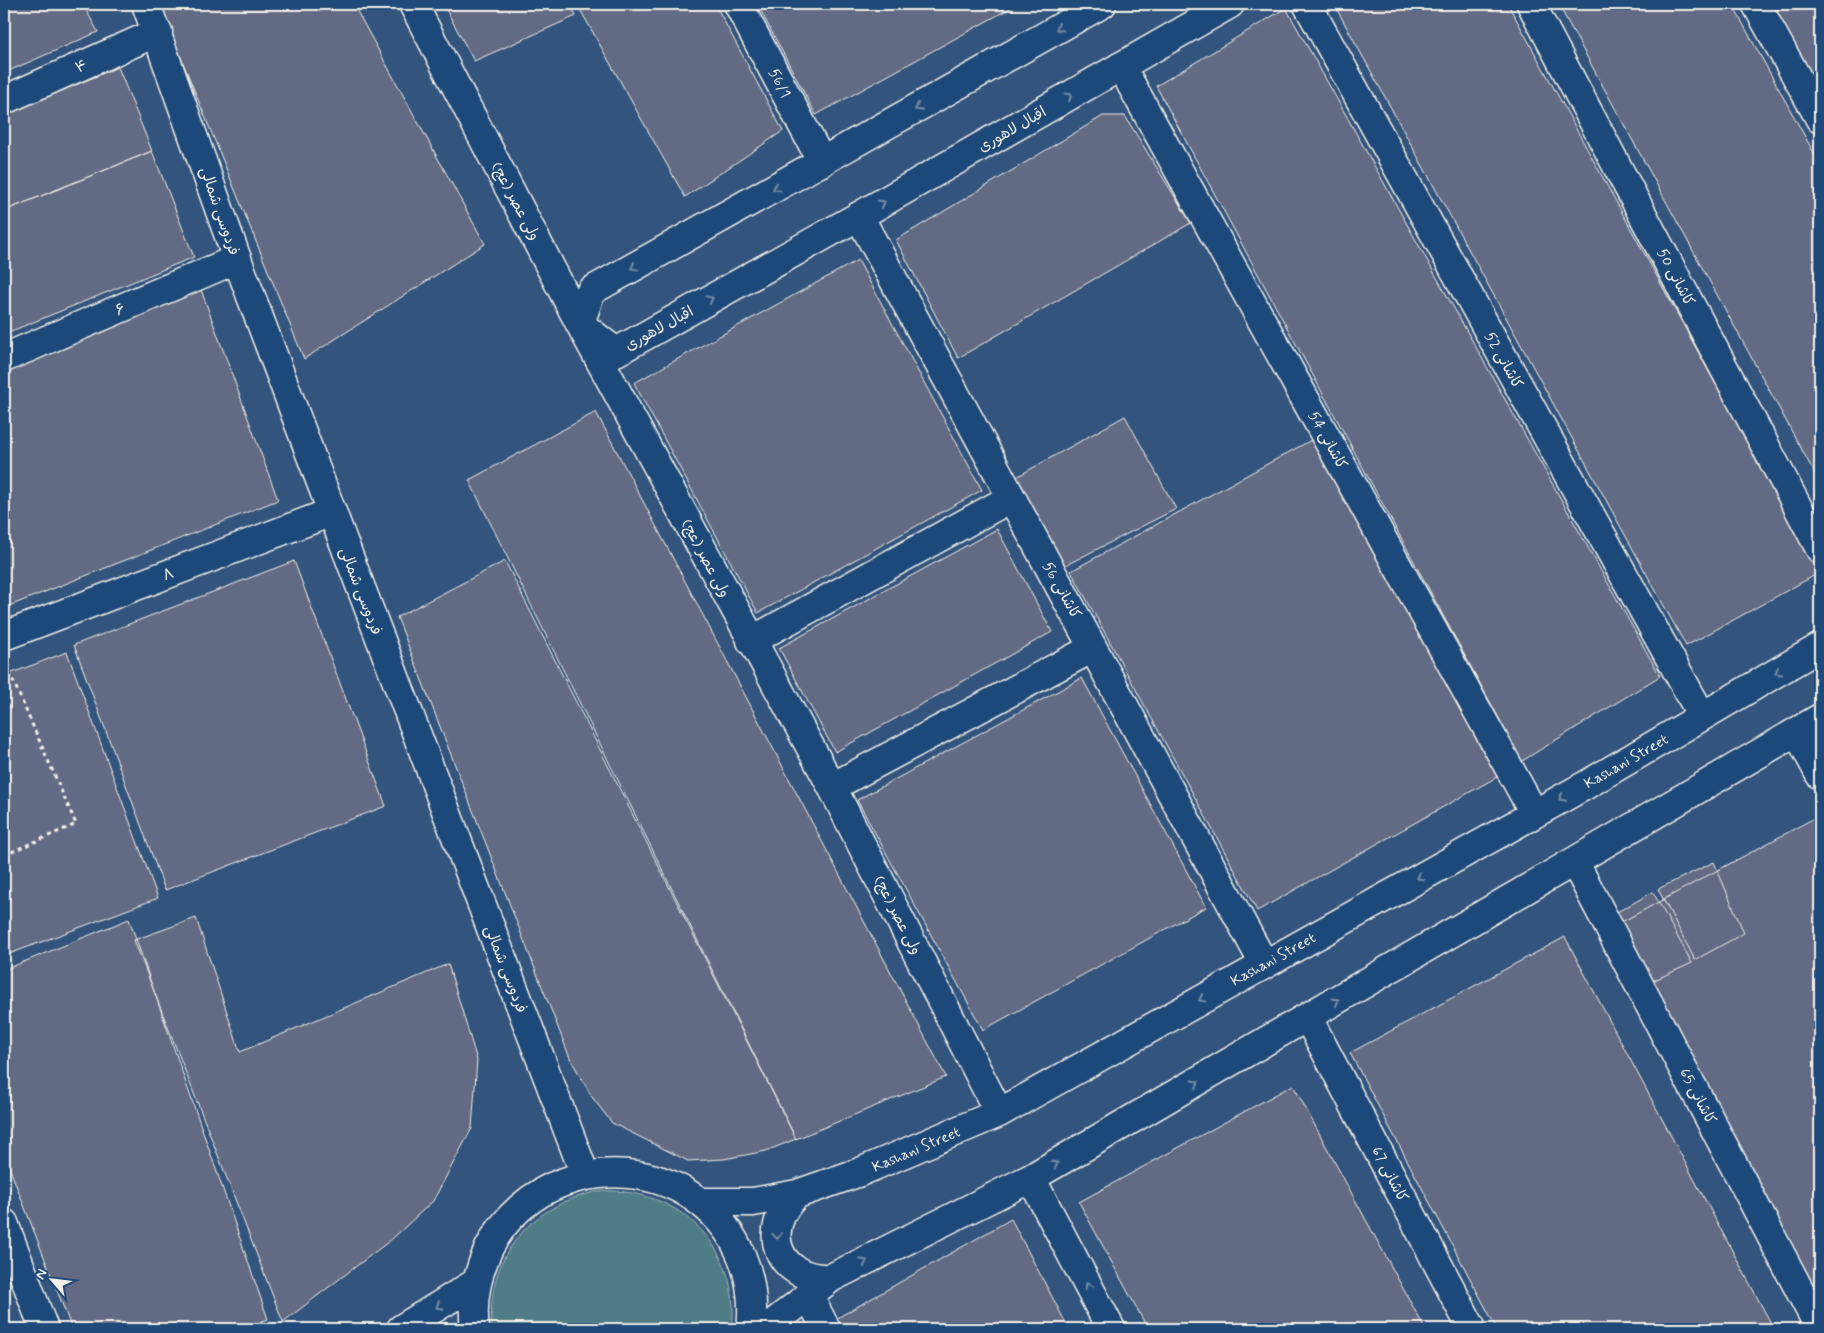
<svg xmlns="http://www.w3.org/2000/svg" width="1824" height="1333" font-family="Mynerve,'Playpen Sans Arabic',sans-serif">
<rect width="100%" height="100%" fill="#33547d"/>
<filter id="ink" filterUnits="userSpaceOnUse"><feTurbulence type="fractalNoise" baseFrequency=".02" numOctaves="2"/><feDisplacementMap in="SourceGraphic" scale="10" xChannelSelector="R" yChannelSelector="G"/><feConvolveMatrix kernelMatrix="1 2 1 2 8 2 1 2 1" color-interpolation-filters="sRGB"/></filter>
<g filter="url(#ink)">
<path fill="#507c85" stroke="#a2b6b6" d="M600,1191C680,1187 742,1249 732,1329H492C485,1257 530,1204 600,1191Z"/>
<path fill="#636b84" stroke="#f4f1e8" d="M4,4H83L98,32L4,73Z
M159,4H353L485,244L304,359Z
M443,4H570L576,16L474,61Z
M577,4H715L783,131L685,197Z
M757,4H1018L816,115Z
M1334,4H1508L1819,573L1686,646Z
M1558,4H1732L1820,164V483Z
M1772,4H1820V93Z
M1286,8L1660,676L1522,761L1156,86Z
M118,67L152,151L4,211V115Z
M1103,116H1125L1191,223L958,358L896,240Z
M152,151L194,257L4,334V211Z
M858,260L982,490L758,613L634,383Z
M200,287L278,500L4,608V371Z
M596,412L946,1077L796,1139L469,480Z
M1125,416L1176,509L1060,568L1013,479Z
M1315,438L1497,777L1257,911L1071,571Z
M997,529L1052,632L835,752L779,648Z
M294,561L386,806L165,890L74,645Z
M505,561L796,1139L766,1151L724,1159L688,1161L612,1123L592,1097L570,1058L397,617Z
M67,652L158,898L4,956V676Z
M1082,678L1206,907L983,1030L857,800Z
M1820,815V1329L1605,931Z
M1714,862L1744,933L1695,960L1658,889Z
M1653,892L1692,963L1646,984L1610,916Z
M196,918L240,1052L448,964L477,1060L472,1128L433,1201L392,1239L283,1322L134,940Z
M129,919L268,1319L242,1329H72L4,1154V970Z
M1565,937L1774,1329H1497L1350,1053Z
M1293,1085L1425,1329H1148L1079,1202Z
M1011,1219L1069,1329H837L832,1321Z"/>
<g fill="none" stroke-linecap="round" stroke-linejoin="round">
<g stroke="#f4f1e8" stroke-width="31">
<path id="minor" d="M738,4L822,162
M1307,4L1702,716
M1531,4L1820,549
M1756,4L1820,119
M1121,66L1534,813
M4,100L158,32
M859,216L1264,964
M4,358L237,259
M4,636L332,512
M751,641L1011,498
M1797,732L1820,775
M832,787L1093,648
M1575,863L1820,1329
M1308,1018L1472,1329
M4,1223L44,1329
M809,1296L826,1329"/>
</g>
<g stroke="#f4f1e8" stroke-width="31">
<path id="major" d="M146,4L237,259L332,512L585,1175
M413,4L580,324L832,787L999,1113
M1102,4L591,291L580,324L616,352L859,216L1230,4
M1031,1178L1111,1329
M797,1194C758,1230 778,1281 831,1278
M700,1202H753L797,1194L860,1172L999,1113L1586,785L1820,647
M401,1329L477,1282
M475,1329C471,1301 477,1274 489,1248C504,1218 532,1193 564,1182C664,1147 764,1221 751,1329
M766,1329L831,1278L1031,1178L1820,718"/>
</g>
<path stroke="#f4f1e8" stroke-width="3" stroke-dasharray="4 4" stroke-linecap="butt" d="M4,855L76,824L7,667"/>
<use href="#minor" stroke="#1f4a7a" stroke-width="28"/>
<use href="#major" stroke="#1f4a7a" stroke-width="28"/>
</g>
<defs><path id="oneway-chevron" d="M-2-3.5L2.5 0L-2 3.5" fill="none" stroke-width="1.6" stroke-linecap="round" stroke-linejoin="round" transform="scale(1.25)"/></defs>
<g stroke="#748da6">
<use href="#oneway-chevron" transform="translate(1059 28) rotate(150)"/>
<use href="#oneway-chevron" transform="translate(1069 96) rotate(-30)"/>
<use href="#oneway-chevron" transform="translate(918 108) rotate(150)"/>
<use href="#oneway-chevron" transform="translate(776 188) rotate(151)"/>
<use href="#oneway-chevron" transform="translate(882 203) rotate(-30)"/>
<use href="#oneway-chevron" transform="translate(634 267) rotate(151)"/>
<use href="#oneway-chevron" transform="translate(710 299) rotate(-29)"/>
<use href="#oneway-chevron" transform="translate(1778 672) rotate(150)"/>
<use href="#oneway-chevron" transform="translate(1562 798) rotate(151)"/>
<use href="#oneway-chevron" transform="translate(1420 877) rotate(151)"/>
<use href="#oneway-chevron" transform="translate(1202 999) rotate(151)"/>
<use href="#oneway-chevron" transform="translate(1336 1001) rotate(-30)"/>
<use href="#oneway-chevron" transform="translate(1196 1083) rotate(-30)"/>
<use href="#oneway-chevron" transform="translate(1055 1164) rotate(-30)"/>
<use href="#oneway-chevron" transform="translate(777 1236) rotate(86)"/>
<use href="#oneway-chevron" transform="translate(864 1262) rotate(-27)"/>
<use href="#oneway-chevron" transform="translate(1088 1286) rotate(-118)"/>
<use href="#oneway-chevron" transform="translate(439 1306) rotate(148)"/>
</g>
</g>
<g text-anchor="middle" stroke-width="4.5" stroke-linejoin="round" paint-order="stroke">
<g font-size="15" fill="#f4f1e8" stroke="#1f4a7a">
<text transform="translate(81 66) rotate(-24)" y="5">۴</text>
<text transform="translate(780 83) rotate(62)" y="5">56/1</text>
<text transform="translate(1012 129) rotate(-30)" y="5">اقبال لاهوری</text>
<text transform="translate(516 201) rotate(62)" y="5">ولی عصر (عج)</text>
<text transform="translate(220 211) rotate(71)" y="5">فردوسی شمالی</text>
<text transform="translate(1676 277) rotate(62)" y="5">کاشانی 50</text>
<text transform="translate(120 309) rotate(-23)" y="5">۶</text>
<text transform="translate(659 328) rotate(-29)" y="5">اقبال لاهوری</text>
<text transform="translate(1504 360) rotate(61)" y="5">کاشانی 52</text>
<text transform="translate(1328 440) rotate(61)" y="5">کاشانی 54</text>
<text transform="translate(706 558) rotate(62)" y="5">ولی عصر (عج)</text>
<text transform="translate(168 574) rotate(-21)" y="5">۸</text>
<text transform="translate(1062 590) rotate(61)" y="5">کاشانی 56</text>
<text transform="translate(361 591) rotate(69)" y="5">فردوسی شمالی</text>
<text transform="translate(1626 761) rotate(-30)" y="5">Kashani Street</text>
<text transform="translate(898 915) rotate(63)" y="5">ولی عصر (عج)</text>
<text transform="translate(1273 959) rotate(-29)" y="5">Kashani Street</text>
<text transform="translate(506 969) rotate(69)" y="5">فردوسی شمالی</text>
<text transform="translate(1698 1096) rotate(62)" y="5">کاشانی 65</text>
<text transform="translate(916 1149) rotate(-23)" y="5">Kashani Street</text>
<text transform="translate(1390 1174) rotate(62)" y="5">کاشانی 67</text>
</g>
</g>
<rect width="1824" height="1333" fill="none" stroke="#1f4a7a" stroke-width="20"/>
<rect x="10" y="10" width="1804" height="1313" fill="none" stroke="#f4f1e8" stroke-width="2" filter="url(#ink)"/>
<g transform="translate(52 1280) rotate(298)" stroke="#1f4a7a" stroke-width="4" paint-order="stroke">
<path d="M0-4L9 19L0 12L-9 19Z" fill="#f4f1e8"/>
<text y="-8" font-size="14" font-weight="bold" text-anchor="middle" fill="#f4f1e8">N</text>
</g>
</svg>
